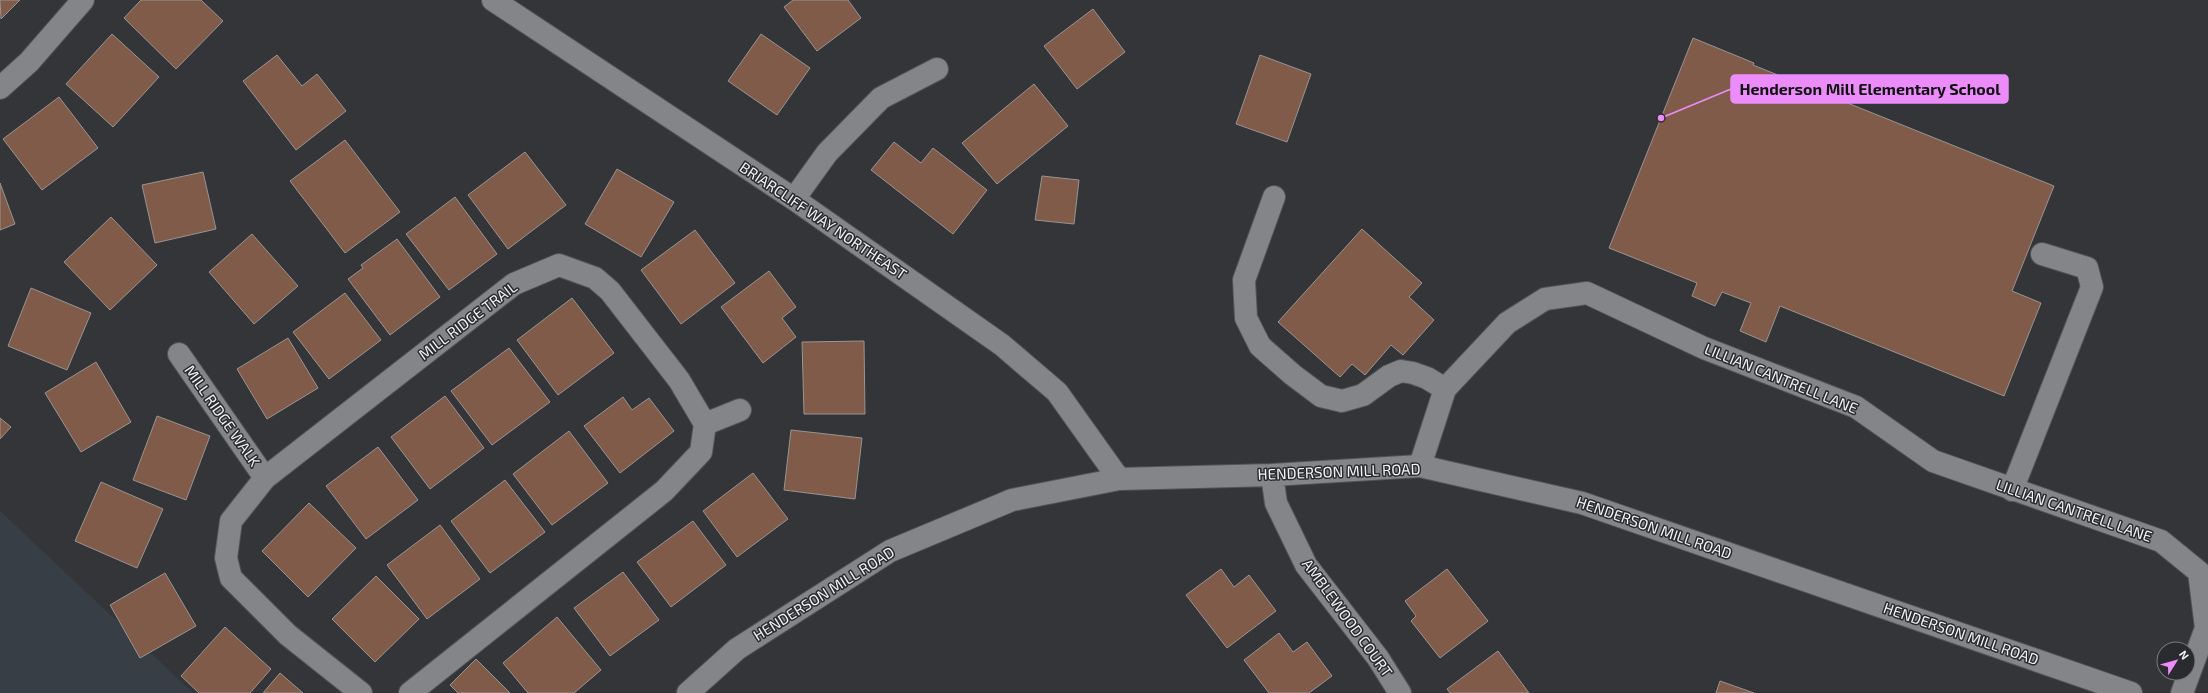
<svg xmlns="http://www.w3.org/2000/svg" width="2208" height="693" font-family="'Exo 2',sans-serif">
<rect width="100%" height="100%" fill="#333538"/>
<path fill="#383e46" d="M0,511L102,607L193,693H0Z"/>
<path fill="#815b4a" stroke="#999492" d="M0,0H20L1,19Z
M141,0H201L223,21L176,69L124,18Z
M793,0H848L861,18L817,51L784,7Z
M1093,9L1125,52L1077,89L1044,46Z
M112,34L159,77L113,127L66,84Z
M761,34L810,68L777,115L728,81Z
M1693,38L1754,63L1753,65L2054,186L2012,291L2041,303L2004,396L1780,306L1766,342L1740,331L1751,303L1722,292L1715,306L1692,296L1697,283L1609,248Z
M277,55L302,86L317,74L346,111L296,150L243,81Z
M1260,55L1311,74L1287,142L1236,124Z
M1034,84L1068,126L997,184L962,143Z
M59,97L98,148L42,190L3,139Z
M345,140L400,212L345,253L290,181Z
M894,142L921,163L933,148L987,190L953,234L871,170Z
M525,152L566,205L508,249L468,195Z
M617,169L674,202L641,257L585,224Z
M203,172L216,229L155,243L142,185Z
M1042,176L1079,180L1074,224L1035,220Z
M0,183L15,224L0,230Z
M455,197L497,254L449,290L406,234Z
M111,217L157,265L110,310L64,262Z
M1362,229L1422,283L1409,297L1434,320L1403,355L1391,345L1365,375L1352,364L1340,377L1278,322Z
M695,230L735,283L681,324L641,270Z
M252,234L298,286L254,324L209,272Z
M397,239L440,297L390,335L348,279L363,268L361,265Z
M769,271L796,307L782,318L796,337L763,363L721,307Z
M31,288L91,313L67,370L8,346Z
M345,293L381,340L329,379L293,332Z
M572,298L614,353L558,395L517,340Z
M288,338L318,388L267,419L237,369Z
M864,341L865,414H804L802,342Z
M509,348L550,402L492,445L451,391Z
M96,362L131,422L81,452L45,393Z
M445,396L484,448L430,489L391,437Z
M623,397L632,410L649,398L674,431L620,473L584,426Z
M157,416L210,436L186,500L133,480Z
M0,418L11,427L0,439Z
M791,430L862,438L855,499L784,490Z
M569,431L608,483L552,525L513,474Z
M378,447L418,500L366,539L326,486Z
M753,473L788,519L737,557L703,511Z
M505,480L545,532L490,573L451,521Z
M101,482L163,509L137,568L75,541Z
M309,503L356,548L308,597L262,551Z
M693,521L726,565L671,607L637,562Z
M440,525L480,579L427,619L387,565Z
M1221,569L1234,587L1249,575L1276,611L1227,648L1186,595Z
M1447,569L1488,621L1440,658L1411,621L1416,616L1405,601Z
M623,572L659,620L610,656L574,608Z
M165,573L196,626L140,658L110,605Z
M376,576L419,619L375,662L332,619Z
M557,617L601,670L574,693H528L503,663Z
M225,627L271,669L250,693H199L181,676Z
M1279,633L1293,652L1307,642L1332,676L1309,693H1269L1244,660Z
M1498,651L1529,693H1450L1447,689Z
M476,659L510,693H458L450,685Z
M280,673L303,693H263Z
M1720,681L1754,693H1716Z"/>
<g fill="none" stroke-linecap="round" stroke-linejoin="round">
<g stroke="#535557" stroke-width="24">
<path id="minor" d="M493,0L794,199L1002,345L1057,392L1119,479
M0,88L29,62L83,0
M1274,197L1244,280L1246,318L1260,346L1293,375L1321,396L1342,401L1363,395L1389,376L1401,371L1413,373L1427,378L1445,389
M794,199L827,153L881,98L937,69
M179,354L265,478
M705,424L740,410
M1420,466L1445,389L1507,323L1545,299L1587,293L1704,348L1856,407L1933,461L2161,541L2199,572L2206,628L2182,693
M1272,475L1276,503L1306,565L1378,658L1400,693
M2012,490L2092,287L2087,268L2042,254
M361,693L288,635L231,578L226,558L231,521L265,478L514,284L559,265L595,278L610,291L679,380L705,424L701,452L664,491L410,693
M688,693L737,649L890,551L1012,500L1119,479L1272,475L1420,466L1582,503L2131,693"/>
</g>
<use href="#minor" stroke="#838589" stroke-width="22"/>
</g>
<g text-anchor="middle" stroke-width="3" stroke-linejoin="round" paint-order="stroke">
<g font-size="15" fill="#f2f3f5" stroke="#292b2e">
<text transform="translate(823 221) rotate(34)" y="5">BRIARCLIFF WAY NORTHEAST</text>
<text transform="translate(468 321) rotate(-37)" y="5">MILL RIDGE TRAIL</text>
<text transform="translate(1781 379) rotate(22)" y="5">LILLIAN CANTRELL LANE</text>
<text transform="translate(222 416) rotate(55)" y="5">MILL RIDGE WALK</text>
<text transform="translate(1339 472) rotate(-2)" y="5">HENDERSON MILL ROAD</text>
<text transform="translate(2074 511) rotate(19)" y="5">LILLIAN CANTRELL LANE</text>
<text transform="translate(1654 528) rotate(19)" y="5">HENDERSON MILL ROAD</text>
<text transform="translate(824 594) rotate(-32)" y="5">HENDERSON MILL ROAD</text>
<text transform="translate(1347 618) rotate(54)" y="5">AMBLEWOOD COURT</text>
<text transform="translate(1961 634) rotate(19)" y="5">HENDERSON MILL ROAD</text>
</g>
</g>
<path fill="none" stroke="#ec8cfa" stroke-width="1.5" d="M1661 118L1731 89"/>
<circle fill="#ec8cfa" stroke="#292b2e" stroke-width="1.5" cx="1661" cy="118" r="4"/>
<rect fill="#ec8cfa" stroke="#ec8cfa" stroke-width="1.5" x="1731" y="75" width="277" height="28" rx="4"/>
<g font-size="16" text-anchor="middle" font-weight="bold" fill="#111">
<text x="1870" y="95">Henderson Mill Elementary School</text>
</g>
<g transform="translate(2176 661) rotate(53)"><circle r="19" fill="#292b2e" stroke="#797b7e"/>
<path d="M0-3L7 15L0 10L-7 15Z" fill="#ec8cfa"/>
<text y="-6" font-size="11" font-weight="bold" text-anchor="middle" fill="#f2f3f5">N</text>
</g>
</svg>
